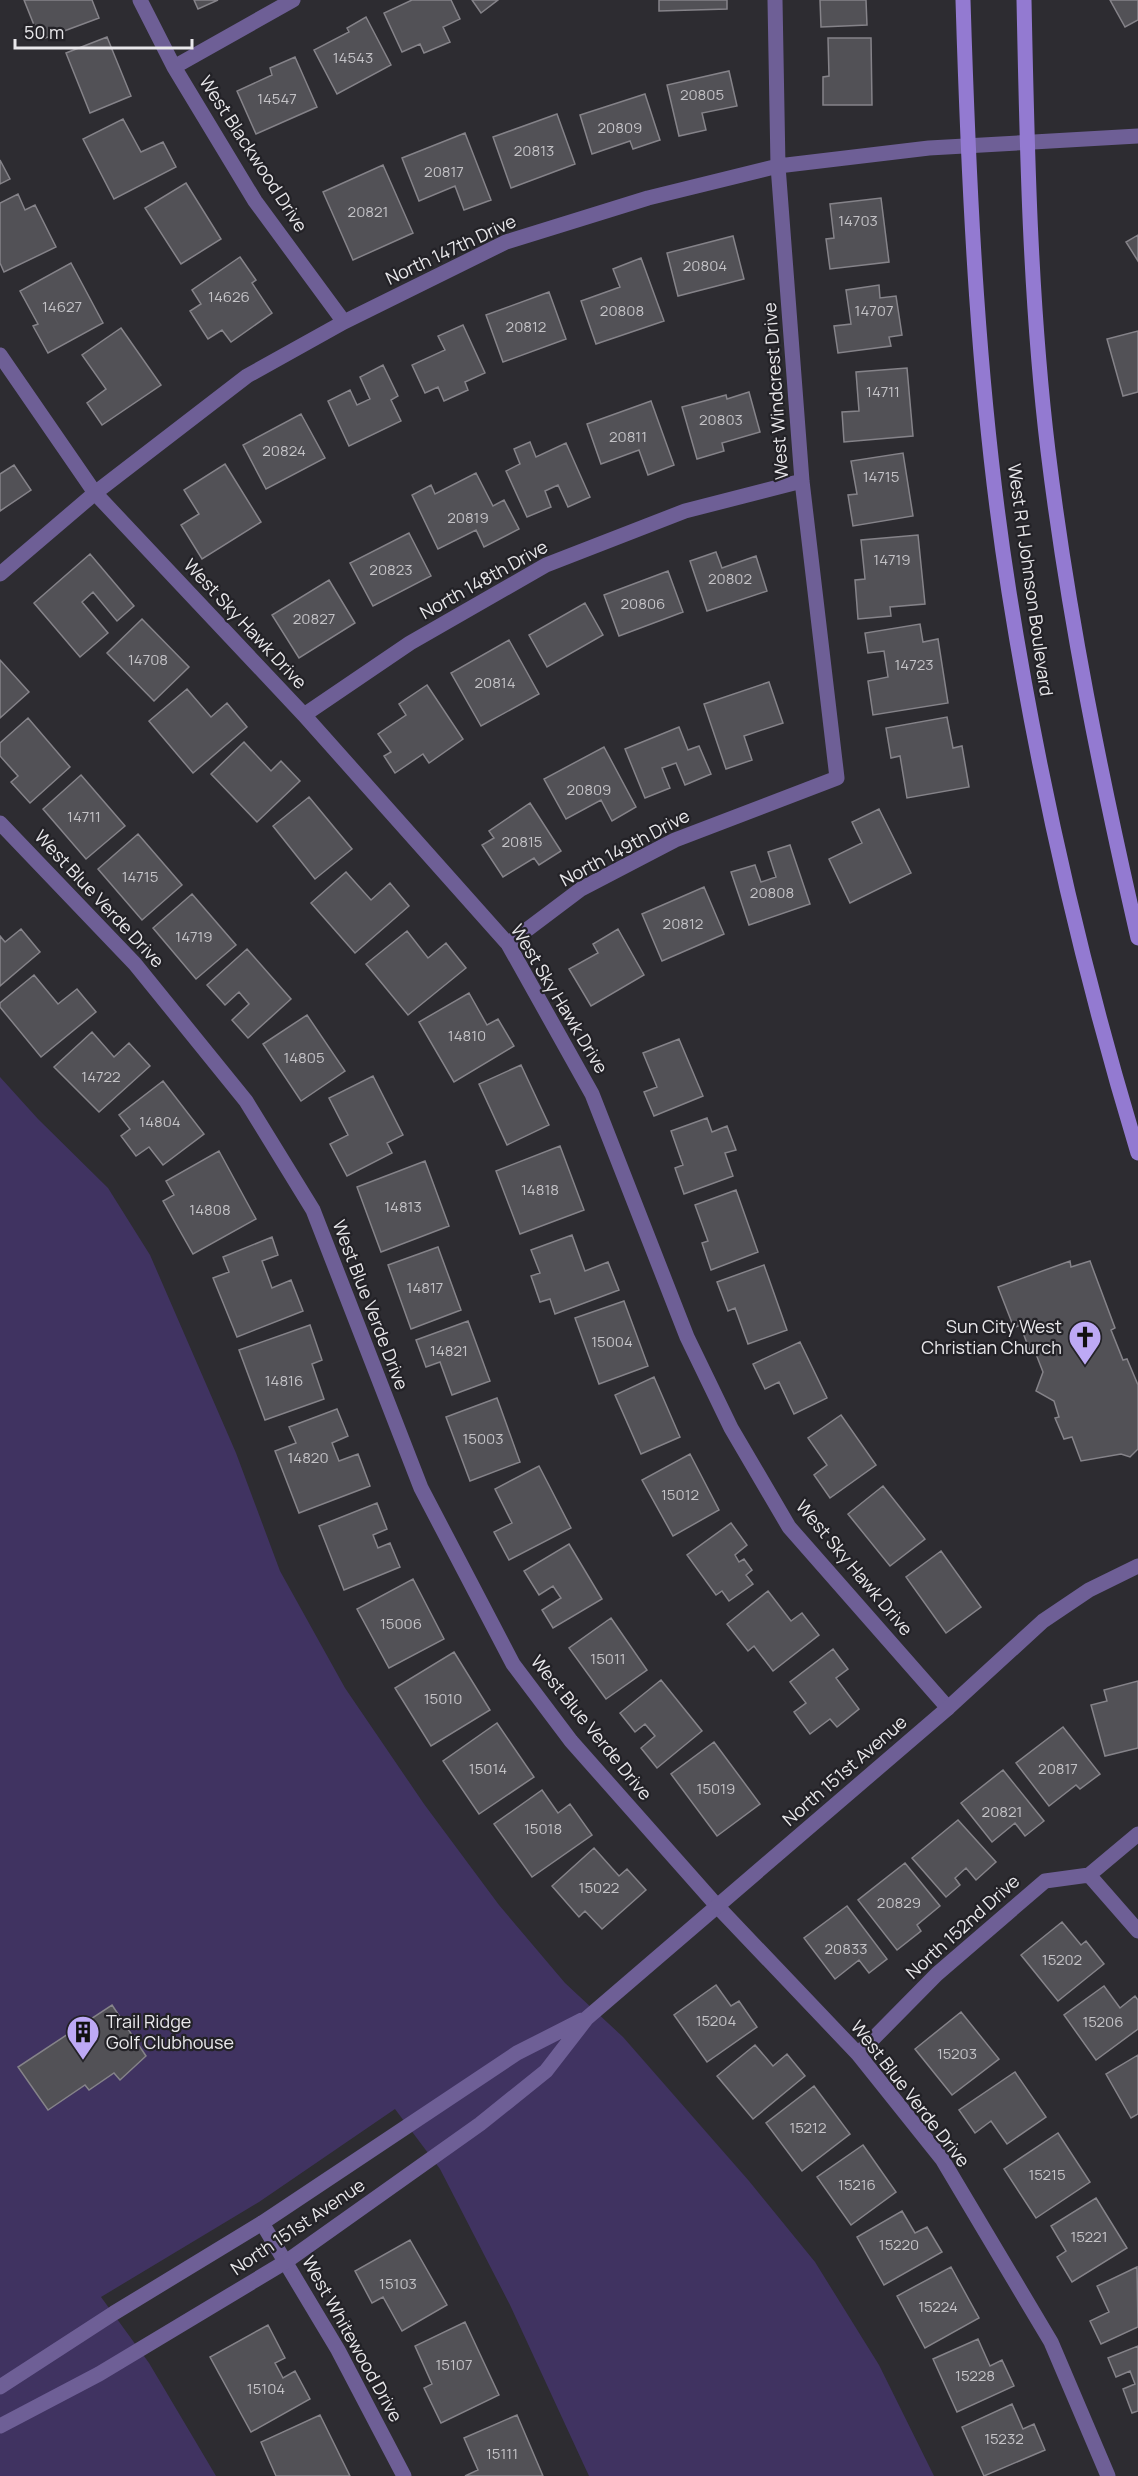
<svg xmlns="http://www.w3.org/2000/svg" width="1138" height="2476" font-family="Manrope,sans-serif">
<rect width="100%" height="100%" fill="#2d2c31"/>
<path fill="#403361" d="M0,1077L38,1119L108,1188L150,1255L236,1453L280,1571L345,1688L424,1804L499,1905L565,1983L623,2037L749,2181L815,2262L879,2365L934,2476H589L510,2305L440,2169L395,2109L259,2202L101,2297L149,2363L216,2476H0Z"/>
<path fill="#525156" stroke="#858389" stroke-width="1.5" d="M24,0H92L99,18L40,40Z
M194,0H218L198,9Z
M412,0H451L460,19L443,27L450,42L424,53L420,44L402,52L384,13Z
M472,0H498L481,13Z
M659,0H727V9L659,11Z
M820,0H866L867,25L821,27Z
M1110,0H1138V20L1125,27Z
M366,17L391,65L337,94L314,50L349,32L347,28Z
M107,37L131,96L90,113L66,53Z
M828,38H871L872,105H823V77L829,76Z
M295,57L317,107L256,134L237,91L272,75L270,68Z
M729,71L737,106L702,113L706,130L679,136L667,85Z
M645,94L660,140L633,149L630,141L592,154L580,115Z
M557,114L575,164L511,188L493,137Z
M123,119L141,152L163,142L176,167L114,199L83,139Z
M465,133L491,200L464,210L455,186L419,201L402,158Z
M0,160L10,179L0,184Z
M383,165L413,233L353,260L323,192Z
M186,183L221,239L181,264L145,208Z
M18,194L25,210L35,205L56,247L4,272L0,263V203Z
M881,198L889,262L830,269L826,239L834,238L830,204Z
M1138,235V261L1126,242Z
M733,236L744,279L678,296L667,253Z
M240,257L256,280L252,283L272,313L231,342L222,330L208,339L190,311L201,304L192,290Z
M641,258L664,321L596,344L581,301L620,287L613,269Z
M71,263L103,323L48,353L33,326L38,324L20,291Z
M879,285L880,298L896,296L902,335L889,337L891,346L838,353L834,326L851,324L846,290Z
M549,292L566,339L503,362L486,315Z
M463,325L485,373L465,382L468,390L444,401L438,387L425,393L412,365L445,350L438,336Z
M121,328L161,385L102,425L87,403L106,389L82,355Z
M1138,331V392L1123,396L1107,339Z
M383,365L398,396L391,400L401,421L349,446L328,401L350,390L357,405L370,399L360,377Z
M907,368L913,436L844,442L842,412L859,411L856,372Z
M749,392L760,432L722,443L724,451L697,459L682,407L726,395L727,399Z
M651,401L674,465L648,475L639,450L601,464L587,424Z
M301,414L325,458L266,489L243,445Z
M530,442L536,457L566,443L590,497L568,507L558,485L545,491L551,507L527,517L506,471L520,464L514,449Z
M903,453L913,516L853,526L848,495L857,494L851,461Z
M225,464L261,522L202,559L181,525L199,514L184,490Z
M14,465L31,490L0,511V474Z
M476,473L493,506L504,500L519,529L484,547L476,530L438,549L412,495L431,485L435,494Z
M409,533L431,576L373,606L350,563Z
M918,535L925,604L890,607L891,616L858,619L855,580L865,579L861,540Z
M716,552L722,568L756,556L767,591L707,611L690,561Z
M90,554L134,606L117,621L93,592L82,602L108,633L80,657L34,603Z
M668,571L683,612L619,636L604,595Z
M329,580L355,623L299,658L272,615Z
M585,603L603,635L547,667L529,635Z
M142,619L189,667L154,701L107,653Z
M920,624L923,642L938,639L948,703L873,715L868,681L888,677L884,651L868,653L865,633Z
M509,640L539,694L481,726L451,673Z
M0,660L29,692L0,718Z
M769,682L783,723L744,736L752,760L726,769L704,704Z
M427,685L463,739L429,763L423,754L395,773L384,756L391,752L378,734L406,715L399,704Z
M187,689L211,717L227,703L247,727L193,773L149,721Z
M947,717L953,748L962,746L969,787L907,798L900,756L891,758L886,728Z
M28,718L70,767L30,803L11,782L18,776L0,756V743Z
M679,727L688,750L699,746L711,774L685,785L676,763L662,768L670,788L645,798L625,749Z
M244,742L271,771L281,761L300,781L257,822L211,774Z
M604,747L636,807L612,821L601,800L566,819L544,779Z
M81,775L125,826L86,859L43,809Z
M309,797L352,849L315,879L273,826Z
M530,803L561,851L539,865L534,858L503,877L482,845L494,838L489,831Z
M879,809L911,873L850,903L829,859L862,843L852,822Z
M138,834L182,885L142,920L98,869Z
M790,845L810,904L749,925L731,872L755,865L761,882L776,877L768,852Z
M346,872L371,900L390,883L409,906L355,953L311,903Z
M704,887L724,934L662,961L642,914Z
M192,894L236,945L196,979L153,928Z
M21,929L40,952L0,986V936L5,942Z
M618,929L644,975L591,1006L569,969L598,953L593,944Z
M407,931L428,958L446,943L466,968L408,1015L366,964Z
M247,949L291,999L248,1038L232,1020L249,1004L239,992L225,1005L207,985Z
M34,975L58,1004L77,989L96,1012L41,1057L0,1007V1003Z
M469,993L487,1025L498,1019L514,1046L454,1082L419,1022Z
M307,1015L345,1071L301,1101L263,1044Z
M92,1032L114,1057L129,1043L150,1066L99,1112L54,1067Z
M679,1039L703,1096L654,1116L644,1092L657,1087L643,1053Z
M521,1065L549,1125L507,1145L479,1084Z
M373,1076L403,1135L387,1143L392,1153L347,1176L330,1144L348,1135L329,1098Z
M163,1081L204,1134L163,1165L149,1147L136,1156L121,1136L130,1129L119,1115Z
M707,1118L712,1132L727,1126L736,1150L725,1153L733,1176L684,1194L675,1168L683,1165L671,1131Z
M560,1146L584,1210L520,1234L496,1171Z
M219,1151L256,1219L193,1254L163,1201L174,1195L166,1181Z
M425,1161L449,1226L381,1252L357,1187Z
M736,1190L758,1252L711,1270L702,1243L708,1241L695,1205Z
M572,1235L585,1271L608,1262L619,1290L555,1314L550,1299L540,1302L531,1276L540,1273L531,1250Z
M272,1237L278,1255L262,1261L272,1288L291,1280L303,1311L237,1337L213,1278L229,1272L223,1257Z
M438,1247L461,1310L411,1329L388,1265Z
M1070,1261L1071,1267L1090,1261L1115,1328L1111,1330L1123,1360L1127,1359L1138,1385V1449L1130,1457L1121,1454L1081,1461L1072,1437L1064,1439L1055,1418L1059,1417L1054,1401L1036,1391L1043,1372L1034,1349L1030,1351L1020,1325L1014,1328L998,1287Z
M764,1265L787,1330L748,1344L735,1308L728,1311L717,1282Z
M624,1301L648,1366L599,1384L575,1318Z
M468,1321L490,1381L452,1395L440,1362L426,1367L416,1340Z
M310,1325L322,1360L312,1364L324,1399L265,1420L239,1350Z
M800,1342L827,1398L794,1414L779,1382L765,1389L753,1364Z
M654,1377L680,1437L641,1454L615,1395Z
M497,1398L520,1462L470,1481L446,1417Z
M337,1409L348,1436L332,1443L339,1461L358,1454L370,1486L299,1513L275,1451L296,1443L289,1427Z
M841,1415L876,1465L830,1498L814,1475L827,1465L808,1438Z
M690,1454L719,1510L673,1536L642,1480Z
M539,1466L571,1528L509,1560L494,1532L512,1523L495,1489Z
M883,1486L925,1539L890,1566L848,1514Z
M377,1503L387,1529L373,1535L378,1548L390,1543L400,1567L344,1590L319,1526Z
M731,1523L747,1545L735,1555L739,1562L744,1559L752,1570L746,1575L753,1584L729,1601L722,1591L716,1595L687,1555Z
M569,1544L602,1599L553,1628L542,1610L561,1598L553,1586L539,1595L524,1571Z
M941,1551L981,1607L946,1633L906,1577Z
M413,1579L444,1639L389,1668L357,1609Z
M768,1591L791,1621L802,1613L819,1635L773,1671L754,1646L748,1651L727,1624Z
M611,1618L647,1670L606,1699L569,1648Z
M833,1649L848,1669L836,1678L859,1709L837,1727L830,1719L810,1734L794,1712L806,1703L790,1682Z
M454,1652L490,1710L431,1746L395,1688Z
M661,1680L702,1731L657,1768L641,1748L655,1736L645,1724L635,1732L620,1713Z
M1138,1681V1748L1105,1756L1091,1705L1107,1701L1104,1690Z
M497,1723L534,1777L479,1814L443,1761Z
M1063,1727L1100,1774L1080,1789L1076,1785L1049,1806L1016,1763Z
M714,1742L760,1804L717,1836L671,1774Z
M1003,1770L1044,1821L1025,1836L1015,1823L992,1842L961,1803Z
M542,1790L558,1813L570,1804L592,1835L532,1877L494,1824Z
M958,1820L996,1862L976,1880L966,1868L955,1878L960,1885L946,1897L912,1858Z
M594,1848L619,1876L627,1869L646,1890L602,1929L585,1911L579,1917L552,1886Z
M905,1863L940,1906L917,1925L921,1931L897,1950L858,1900Z
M847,1906L887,1959L869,1973L859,1960L835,1979L804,1938Z
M1062,1922L1081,1945L1086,1941L1104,1964L1058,2001L1021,1955Z
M716,1985L731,2006L739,2001L757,2027L707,2062L674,2015Z
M1104,1986L1120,2008L1135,1996L1138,2000V2029L1096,2060L1064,2015Z
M112,2005L146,2056L120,2080L114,2073L89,2090L85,2085L48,2110L18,2067Z
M961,2012L999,2059L952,2095L915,2049Z
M755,2045L773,2066L787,2054L805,2076L753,2119L717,2076Z
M1138,2055V2114L1131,2118L1106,2074Z
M1015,2072L1046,2117L1007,2144L991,2121L975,2133L959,2110Z
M814,2086L850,2134L802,2171L766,2123Z
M1058,2133L1090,2182L1036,2218L1004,2169Z
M863,2145L896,2192L851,2225L817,2177Z
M1096,2198L1127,2248L1072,2282L1057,2257L1066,2251L1051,2226Z
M902,2211L915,2233L927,2227L942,2252L884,2285L857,2237Z
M410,2240L447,2305L402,2331L383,2297L372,2303L355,2271Z
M951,2267L979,2318L925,2348L897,2296Z
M1137,2267L1138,2327L1101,2344L1090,2321L1109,2312L1097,2286Z
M465,2322L499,2395L441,2423L424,2388L432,2384L415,2346Z
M268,2325L285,2358L275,2363L283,2378L295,2371L310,2399L251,2432L210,2357Z
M978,2339L990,2366L1002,2360L1014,2386L957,2412L933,2359Z
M1138,2346V2411L1132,2413L1123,2389L1135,2384L1130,2371L1116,2377L1108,2358Z
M1012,2404L1023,2429L1034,2424L1045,2450L984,2476L962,2427Z
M320,2415L350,2476H276L261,2442Z
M517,2415L543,2476H465L478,2470L464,2438Z"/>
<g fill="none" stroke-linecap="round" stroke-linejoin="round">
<path stroke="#6e5f96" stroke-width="15" d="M140,0L174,67L255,201L344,322
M174,67L293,0
M0,355L95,493L304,715L508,944L592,1094L687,1337L731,1428L789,1527L948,1708
M0,574L95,493L247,376L344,322L506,242L648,198L778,166L929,148L1138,136
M304,715L410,643L546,565L685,511L802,481
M0,823L135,964L246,1101L313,1210L421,1488L513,1664L571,1741L718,1907L858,2054L942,2159L1051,2342L1108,2476
M508,944L581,889L675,840L837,778L802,481L778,166L775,0
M1089,1875L1138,1931
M858,2054L937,1974L1045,1881L1089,1875L1138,1834
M262,2223L338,2350L404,2476"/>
<path stroke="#6e5f96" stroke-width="15" d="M0,2387L114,2313L262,2223L517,2053L582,2020
M0,2426L99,2374L287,2261L480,2124L546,2071L587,2018L948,1708L1043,1621L1089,1590L1138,1566"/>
<path stroke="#937ad1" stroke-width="15" d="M963,0C969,197 978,396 1009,592C1039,781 1082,969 1138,1153
M1024,0C1027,150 1030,302 1048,451C1068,615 1101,777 1138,938"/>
</g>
<defs>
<g id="church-pin" transform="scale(1.725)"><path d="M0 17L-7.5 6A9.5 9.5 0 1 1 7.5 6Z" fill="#bda9f5" stroke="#232227"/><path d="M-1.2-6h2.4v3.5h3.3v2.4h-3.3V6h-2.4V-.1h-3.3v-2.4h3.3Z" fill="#111"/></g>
<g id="building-pin" transform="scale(1.725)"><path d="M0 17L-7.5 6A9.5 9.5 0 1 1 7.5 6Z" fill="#bda9f5" stroke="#232227"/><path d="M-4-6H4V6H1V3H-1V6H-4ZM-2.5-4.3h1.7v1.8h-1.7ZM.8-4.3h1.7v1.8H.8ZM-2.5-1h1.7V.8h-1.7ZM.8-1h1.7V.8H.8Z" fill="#111"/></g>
</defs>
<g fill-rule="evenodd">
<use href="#church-pin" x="1085" y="1337"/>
<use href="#building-pin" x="83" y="2032"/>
</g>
<g text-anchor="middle" stroke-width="4.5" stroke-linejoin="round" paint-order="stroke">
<g font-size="15" fill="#c3c2c6">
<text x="353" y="63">14543</text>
<text x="702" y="100">20805</text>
<text x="277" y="104">14547</text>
<text x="620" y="133">20809</text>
<text x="534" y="156">20813</text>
<text x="444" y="177">20817</text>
<text x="368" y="217">20821</text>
<text x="858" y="226">14703</text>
<text x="705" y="271">20804</text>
<text x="229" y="302">14626</text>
<text x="62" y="312">14627</text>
<text x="622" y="316">20808</text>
<text x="874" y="316">14707</text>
<text x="526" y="332">20812</text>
<text x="883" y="397">14711</text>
<text x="721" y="425">20803</text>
<text x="628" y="442">20811</text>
<text x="284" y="456">20824</text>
<text x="881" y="482">14715</text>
<text x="468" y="523">20819</text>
<text x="892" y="565">14719</text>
<text x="391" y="575">20823</text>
<text x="730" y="584">20802</text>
<text x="643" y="609">20806</text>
<text x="314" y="624">20827</text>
<text x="148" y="665">14708</text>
<text x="914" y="670">14723</text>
<text x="495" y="688">20814</text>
<text x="589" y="795">20809</text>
<text x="84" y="822">14711</text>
<text x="522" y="847">20815</text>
<text x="140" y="882">14715</text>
<text x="772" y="898">20808</text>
<text x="683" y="929">20812</text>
<text x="194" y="942">14719</text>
<text x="467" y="1041">14810</text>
<text x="304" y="1063">14805</text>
<text x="101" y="1082">14722</text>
<text x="160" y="1127">14804</text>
<text x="540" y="1195">14818</text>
<text x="403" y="1212">14813</text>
<text x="210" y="1215">14808</text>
<text x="425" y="1293">14817</text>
<text x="612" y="1347">15004</text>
<text x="449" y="1356">14821</text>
<text x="284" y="1386">14816</text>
<text x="483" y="1444">15003</text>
<text x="308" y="1463">14820</text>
<text x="680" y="1500">15012</text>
<text x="401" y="1629">15006</text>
<text x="608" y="1664">15011</text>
<text x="443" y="1704">15010</text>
<text x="488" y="1774">15014</text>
<text x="1058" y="1774">20817</text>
<text x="716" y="1794">15019</text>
<text x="1002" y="1817">20821</text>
<text x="543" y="1834">15018</text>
<text x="599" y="1893">15022</text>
<text x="899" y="1908">20829</text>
<text x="846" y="1954">20833</text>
<text x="1062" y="1965">15202</text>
<text x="716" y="2026">15204</text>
<text x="1103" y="2027">15206</text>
<text x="957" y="2059">15203</text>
<text x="808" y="2133">15212</text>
<text x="1047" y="2180">15215</text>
<text x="857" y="2190">15216</text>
<text x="1089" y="2242">15221</text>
<text x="899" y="2250">15220</text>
<text x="398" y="2289">15103</text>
<text x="938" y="2312">15224</text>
<text x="454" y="2370">15107</text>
<text x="975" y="2381">15228</text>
<text x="266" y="2394">15104</text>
<text x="1004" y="2444">15232</text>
<text x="502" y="2459">15111</text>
</g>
<g font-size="18" fill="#e9e8eb" stroke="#232227">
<text transform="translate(253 154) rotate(57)" y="6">West Blackwood Drive</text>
<text transform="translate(451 250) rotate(-25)" y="6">North 147th Drive</text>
<text transform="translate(776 391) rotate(-94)" y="6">West Windcrest Drive</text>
<text transform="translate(484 580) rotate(-29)" y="6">North 148th Drive</text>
<text transform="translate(1030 580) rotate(82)" y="6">West R H Johnson Boulevard</text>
<text transform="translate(245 624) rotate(47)" y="6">West Sky Hawk Drive</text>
<text transform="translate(625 848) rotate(-28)" y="6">North 149th Drive</text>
<text transform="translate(99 899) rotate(47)" y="6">West Blue Verde Drive</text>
<text transform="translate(559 999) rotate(59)" y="6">West Sky Hawk Drive</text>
<text transform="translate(370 1305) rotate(69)" y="6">West Blue Verde Drive</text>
<text transform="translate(854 1568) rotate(50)" y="6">West Sky Hawk Drive</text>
<text transform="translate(591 1728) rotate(51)" y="6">West Blue Verde Drive</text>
<text transform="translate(845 1771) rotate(-41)" y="6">North 151st Avenue</text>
<text transform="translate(963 1927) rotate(-42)" y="6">North 152nd Drive</text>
<text transform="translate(910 2094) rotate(52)" y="6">West Blue Verde Drive</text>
<text transform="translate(298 2227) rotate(-34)" y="6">North 151st Avenue</text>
<text transform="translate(352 2339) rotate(61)" y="6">West Whitewood Drive</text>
</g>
<g font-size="18" fill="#e9e8eb" stroke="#232227" text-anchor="end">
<text x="1062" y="1333">Sun City West<tspan x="1062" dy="21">Christian Church</tspan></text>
<text x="106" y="2028" text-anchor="start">Trail Ridge<tspan x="106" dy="21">Golf Clubhouse</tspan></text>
</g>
</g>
<path d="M15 39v9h177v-9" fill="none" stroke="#e9e8eb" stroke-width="3"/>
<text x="24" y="39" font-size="18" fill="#e9e8eb" stroke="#232227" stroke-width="4.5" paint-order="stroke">50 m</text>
</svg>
